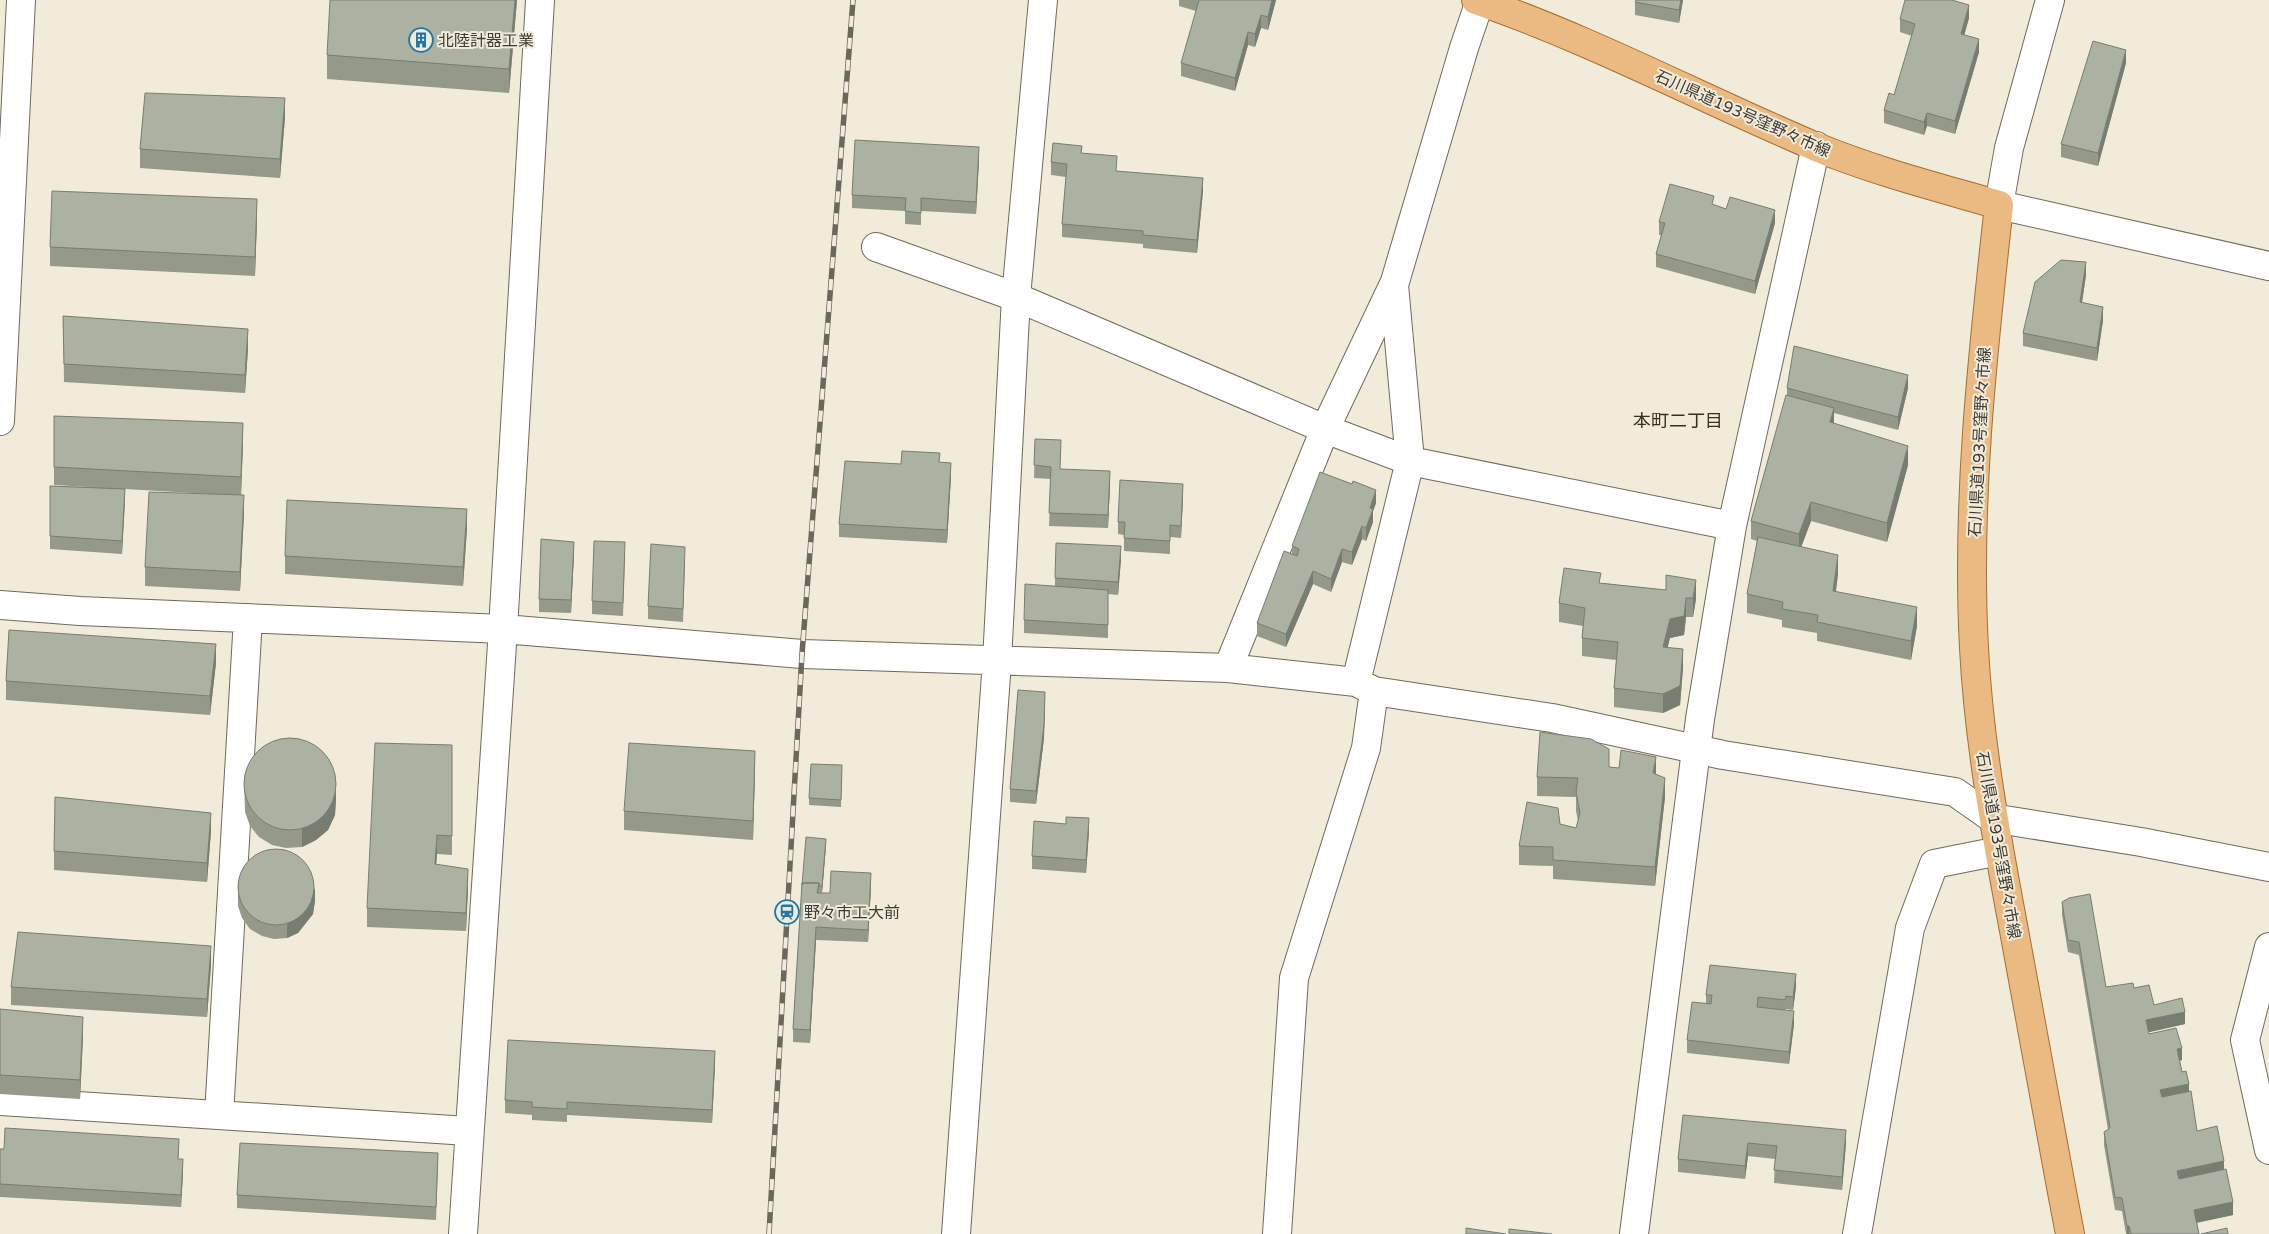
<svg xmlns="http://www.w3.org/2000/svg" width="2269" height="1234" font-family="'Varela Round','Noto Sans JP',sans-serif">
<rect width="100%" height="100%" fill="#f1ebda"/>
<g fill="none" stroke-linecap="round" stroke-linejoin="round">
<g stroke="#6f6a5b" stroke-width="30">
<path id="minor" d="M2050,0L2009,148L1999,205L2269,266
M876,247L1016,297L1325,429L1410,461L1732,526
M0,421L21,0
M0,605L80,611L503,629L802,654L1228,668L1356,682L1374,691L1552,718L1723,755L1955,792L1992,818L2141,842L2269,867
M1228,668L1325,429L1393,286
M1356,682L1410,461L1394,285L1464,48L1480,1
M2269,947L2245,1040L2269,1150
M0,1101L468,1131
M219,1115L248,618
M463,1234L503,629L540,0
M956,1234L997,661L1016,297L1043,0
M1277,1234L1294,978L1366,748L1374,691
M1634,1234L1700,719L1732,526L1816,146
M1857,1234L1910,928L1934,864L1999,851"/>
</g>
<g stroke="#a56f30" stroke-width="30">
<path id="major" d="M1476,0C1592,40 1701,98 1814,146C1874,171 1937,187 1999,205C1983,351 1966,500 1974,648C1979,745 1997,840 2015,936C2033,1036 2051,1135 2070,1234"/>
</g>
<use href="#minor" stroke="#fff" stroke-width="28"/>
<use href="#major" stroke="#ebb982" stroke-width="28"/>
<g stroke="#6a675d" stroke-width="5.5">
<path id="rail" d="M769,1234L802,654L853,0"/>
</g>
<use href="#rail" stroke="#f1ebda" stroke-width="4" stroke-dasharray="11" stroke-linecap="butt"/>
</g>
<path fill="#94998a" d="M517,0L509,93L327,79V55Z
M1179,0H1276L1268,30L1261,28L1255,47L1248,45L1235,91L1181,76V63L1196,11L1179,6Z
M1683,0L1679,23L1635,15V2Z
M1969,18L1964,35L1979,52L1955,134L1927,126L1924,135L1884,123V110L1894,95L1912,36L1900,32V19Z
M2126,63L2098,166L2061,157V144Z
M285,117L280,178L140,168V149Z
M1082,153L1117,171L1203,191L1197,253L1143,248V244L1062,237V224L1066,177L1051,175V162Z
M979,160L976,214L921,211V225L905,224V211L852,208V195Z
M1714,205L1775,223L1755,294L1656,267V254L1661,235H1659V222Z
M257,218L255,276L50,266V247Z
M2086,275L2082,303L2103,320L2097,361L2023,346V333Z
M63,316L248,348L245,393L64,382Z
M1787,388H1908L1898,430L1834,413V423L1908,465L1887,542L1811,521L1801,547L1838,574L1836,592L1917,626L1911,660L1817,641V633L1782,627V620L1747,613V594L1757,541L1751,539V521L1787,395Z
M54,416L243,442L241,495L244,513L240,591L145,586V567L209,494L125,489L122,554L50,549V486L91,487L54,485Z
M1035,439L1061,469L1110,484L1108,528L1049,526L1051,479L1034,478Z
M940,462L951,476L947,543L839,537V524L901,464Z
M1183,497L1181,538L1170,537V554L1124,551V535L1118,534V522Z
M1376,503L1373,511V522L1366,541L1362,539L1352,565L1342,562L1331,592L1313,584L1286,647L1257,636V623L1292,554V546Z
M467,528L463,586L285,574V556Z
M574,554L571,613L539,612V599Z
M625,555L623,616L592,614V601Z
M1121,559L1118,595L1108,594V638L1024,633V620L1055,586V578Z
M685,560L683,622L648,619V606Z
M1666,575L1696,599L1693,617H1686L1684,635L1670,638L1667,648L1683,668L1680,705L1663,713L1614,707V688L1616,660L1582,656V638L1583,626L1559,622V603L1601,583L1666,590Z
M216,663L210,715L6,700V681Z
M1045,704L1044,738L1036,804L1010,802V789Z
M452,745V855L437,854L436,864L468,888L466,931L367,927V908Z
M842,765L841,807L809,805V798Z
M1609,767L1656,775L1665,797L1655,886L1553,879V866L1519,865V846L1560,824L1576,828L1578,821L1576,811V797L1537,796V777Z
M755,769L753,840L624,830V811Z
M244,780L336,799L335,815L328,830L316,840L302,847L286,848L272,845L259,837L250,826L245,812Z
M211,831L207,882L54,870V851Z
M1089,831L1086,873L1032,869V856Z
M826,845L822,893H830L871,886L868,942L816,940L810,1043L793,1042V1029L802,885Z
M238,880L315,901L313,914L298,933L287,938L274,939L262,936L250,929L242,918L238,906Z
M2062,902L2106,987L2134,988L2154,1005L2185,1024L2148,1032L2149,1034L2182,1060L2180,1061L2182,1072L2189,1091L2197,1131L2224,1169L2233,1215L2197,1223L2199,1234H2126L2122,1211L2115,1210L2104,1145V1132L2108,1130L2079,955L2068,952L2062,915Z
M211,965L207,1017L11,1005V987Z
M1796,987L1793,1010L1786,1009L1785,1010L1794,1024L1789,1064L1687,1053V1040L1706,1003V995Z
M0,1009L83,1036L80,1099L0,1094Z
M715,1064L712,1123L567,1115V1122L532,1120V1115L505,1113V1100Z
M1683,1115L1846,1143L1842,1190L1774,1183L1775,1159L1748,1156L1745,1179L1678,1172V1159Z
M0,1149L179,1152L178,1159L183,1172L181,1207L0,1197Z
M438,1166L436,1220L237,1208V1195Z"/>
<path fill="#787d71" d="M515,0H517L509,93V69Z
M1272,0H1276L1268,30V17Z
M1681,0H1683L1679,23V10Z
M1969,5V18L1961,47V34Z
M1261,15V28L1255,47V34Z
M1248,32V45L1235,91V78Z
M1979,39V52L1955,134V121Z
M2126,50V63L2098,166V153Z
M285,98V117L280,178V159Z
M1927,113V126L1924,135V122Z
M979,147V160L976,214V202Z
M1203,178V191L1197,253V240Z
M257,199V218L255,276V257Z
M1775,210V223L1755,294V281Z
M2086,262V275L2080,315V302Z
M2103,307V320L2097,361V348Z
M248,329V348L245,393V375Z
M1908,375V388L1898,430V417Z
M1834,408V427L1830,422Z
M243,423V442L241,496V477Z
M1908,446V465L1887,542V523Z
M951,463V476L947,543V530Z
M1110,471V484L1108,528V515Z
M1183,484V497L1181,538V526Z
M125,489V502L122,554V541Z
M1376,490V503L1373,511V522L1366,541V528L1370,508Z
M244,495V513L240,591V572Z
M1811,502V521L1799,553V534Z
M467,509V528L463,586V567Z
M1362,526V539L1352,565V552Z
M574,542V554L571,613V600Z
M1121,546V559L1118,595V582Z
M1342,549V562L1331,592V579Z
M1838,555V574L1833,610V591Z
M1313,571V584L1286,647V634Z
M1696,580V599L1693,617V598Z
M1686,598V617L1684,635L1670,638L1663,666V647L1670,619Z
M1917,607V626L1911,660V641Z
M216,644V663L210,715V696Z
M1683,649V668L1680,705L1663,713V694Z
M1045,692L1044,738L1036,804V791Z
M755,751V769L753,840V821Z
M1656,757V775L1653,773Z
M1665,778V797L1655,886V867Z
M336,780V799L335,815L328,830L316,840L302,847V828Z
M211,813V831L207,882V863Z
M1089,818V831L1086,873V860Z
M437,835V854L435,883V864Z
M826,839V845L822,893V886Z
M468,869V888L466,931V913Z
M871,873V886L868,942V930Z
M315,888V901L313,914L298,933L287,938V925Z
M816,927V940L810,1043V1030Z
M211,946V965L207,1017V999Z
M1796,974V987L1793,1010V997Z
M1794,1011V1024L1789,1064V1052Z
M2185,1012V1024L2146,1033V1020Z
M83,1017V1036L80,1099V1080Z
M2182,1048V1060L2177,1061V1049Z
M715,1051V1064L712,1123V1110Z
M2189,1084V1097L2160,1103V1090Z
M1846,1130V1143L1842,1190V1177Z
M1748,1143V1156L1745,1179V1166Z
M183,1159V1172L181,1207V1195Z
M2224,1161V1174L2177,1184V1171Z
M2233,1202V1215L2194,1223V1210Z
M2127,1226H2129V1234H2127Z"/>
<path fill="#acb2a1" stroke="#787d71" d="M330,0H515L509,69L327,55Z
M1199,0H1272L1268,17L1261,15L1255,34L1248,32L1235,78L1181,63Z
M1636,0H1681L1679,10L1635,2Z
M1905,0H1952L1969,5L1961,34L1979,39L1955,121L1927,113L1924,122L1884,110L1889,93L1894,95L1915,24L1900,19Z
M2093,41L2126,50L2098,153L2061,144Z
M145,93L285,98L280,159L140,149Z
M855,140L979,147L976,202L921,198V213L905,211L906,198L852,195Z
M1053,143L1082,146L1081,153L1117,156L1116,171L1203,178L1197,240L1143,235V231L1062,224L1067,164L1051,162Z
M1670,184L1714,196L1712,204L1726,209L1730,197L1775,210L1755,281L1656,254L1665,223L1659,222Z
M52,191L257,199L255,257L50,247Z
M2061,260L2086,262L2080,302L2103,307L2097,348L2023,333L2035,282Z
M63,316L248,329L245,375L64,364Z
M1794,346L1908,375L1898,417L1787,388Z
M1786,395L1834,408L1830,422L1908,446L1887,523L1811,502L1799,534L1751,521Z
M54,416L243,423L241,477L54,467Z
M1035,439L1061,440L1060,469L1110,471L1108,515L1049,513L1051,467L1034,465Z
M902,451L940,453L939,462L951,463L947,530L839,524L845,461L901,464Z
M1320,472L1352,484L1353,481L1376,490L1370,508L1373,509L1366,528L1362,526L1352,552L1342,549L1331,579L1313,571L1286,634L1257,623L1284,551L1297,556L1299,549L1292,546Z
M1120,480L1183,484L1181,526L1170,525V541L1124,538L1125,522H1118Z
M50,486L125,489L122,541L50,536Z
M149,492L244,495L240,572L145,567Z
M287,500L467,509L463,567L285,556Z
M1758,537L1838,555L1833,591L1917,607L1911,641L1817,622L1818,615L1782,609L1783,602L1747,594Z
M541,539L574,542L571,600L539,599Z
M594,541L625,542L623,603L592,601Z
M1056,543L1121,546L1118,582L1055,578Z
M651,544L685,547L683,609L648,606Z
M1564,568L1601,573L1599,583L1666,590V575L1696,580L1693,598H1686L1684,616L1670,619L1663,647L1683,649L1680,686L1663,694L1614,688L1618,642L1582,638L1585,608L1559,603Z
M1025,584L1108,590V625L1024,620Z
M9,630L216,644L210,696L6,681Z
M1018,690L1045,692L1044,725L1036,791L1010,789Z
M1540,732L1591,739L1609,749V767L1619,768L1621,750L1656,757L1653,773L1665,778L1655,867L1553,860V847L1519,846L1527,802L1558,808L1560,824L1576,828L1580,813L1576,792L1578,778L1537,777Z
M244 784a46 46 0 1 1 92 0a46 46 0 1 1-92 0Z
M375,743L452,745V836L437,835L435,864L468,869L466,913L367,908Z
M629,743L755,751L753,821L624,811Z
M811,764L842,765L841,800L809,798Z
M55,797L211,813L207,863L54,851Z
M1066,817L1089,818L1086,860L1032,856L1034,821L1066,824Z
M806,837L826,839L822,886H819V883H802V885Z
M238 887a38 38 0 1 1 76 0a38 38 0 1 1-76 0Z
M831,871L871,873L868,930L816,927L810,1030L793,1029L802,883H819L817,893H830Z
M2090,894L2106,987L2133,983L2134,988L2149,985L2154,1005L2182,998L2185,1012L2146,1020L2149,1034L2176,1028L2182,1048L2177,1049L2182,1072L2186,1071L2189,1084L2160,1090L2162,1097L2191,1091L2197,1131L2217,1126L2224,1161L2177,1171L2179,1179L2226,1169L2233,1202L2194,1210L2199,1234H2131L2129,1226H2127L2122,1198L2115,1197L2104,1132L2110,1128L2079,942L2068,940L2062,902L2069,898Z
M18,932L211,946L207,999L11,987Z
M1710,965L1796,974L1793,997L1786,996L1785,1000L1758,997L1757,1007L1794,1011L1789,1052L1687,1040L1692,1002L1711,1004L1712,995H1706Z
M0,1009L83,1017L80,1080L0,1075Z
M508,1040L715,1051L712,1110L567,1102V1109L532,1107V1102L505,1100Z
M1683,1115L1846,1130L1842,1177L1774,1170L1777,1146L1748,1143L1745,1166L1678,1159Z
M5,1128L179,1139L178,1159H183L181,1195L0,1184V1149H4Z
M240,1143L438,1153L436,1207L237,1195Z
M1466,1228L1506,1234H1466Z
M2227,1228L2228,1234H2201Z
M1509,1229L1552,1234H1509Z"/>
<defs>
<g id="building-ring" transform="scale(1.25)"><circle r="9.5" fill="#f1ebda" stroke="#1f77a6" stroke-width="1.5"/><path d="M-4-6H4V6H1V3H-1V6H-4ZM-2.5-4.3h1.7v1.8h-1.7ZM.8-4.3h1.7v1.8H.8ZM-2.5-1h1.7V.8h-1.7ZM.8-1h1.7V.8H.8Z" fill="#1f77a6"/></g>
<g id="station-ring" transform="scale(1.25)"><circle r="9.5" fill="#f1ebda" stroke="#1f77a6" stroke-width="1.5"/><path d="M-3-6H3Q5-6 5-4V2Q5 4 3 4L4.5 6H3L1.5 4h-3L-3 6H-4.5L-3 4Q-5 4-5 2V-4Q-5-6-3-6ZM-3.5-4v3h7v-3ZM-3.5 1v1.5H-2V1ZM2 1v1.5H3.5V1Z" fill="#1f77a6"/></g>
</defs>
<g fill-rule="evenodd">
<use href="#building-ring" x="421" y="40"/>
<use href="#station-ring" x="787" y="912"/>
</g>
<g text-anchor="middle" stroke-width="4" stroke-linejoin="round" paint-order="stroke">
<g font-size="16" fill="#3e3c35" stroke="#f1ebda" text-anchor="start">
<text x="438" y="46">北陸計器工業</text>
<text x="804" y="918">野々市工大前</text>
</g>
<g font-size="16" fill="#3e3c35" stroke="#f1ebda">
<text transform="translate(1743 113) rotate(24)" y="6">石川県道193号窪野々市線</text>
<text transform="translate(1979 442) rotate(-87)" y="6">石川県道193号窪野々市線</text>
<text transform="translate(1999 845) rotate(80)" y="6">石川県道193号窪野々市線</text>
</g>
<g font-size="18" fill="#343022" stroke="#f1ebda">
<text x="1678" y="427">本町二丁目</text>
</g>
</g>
</svg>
